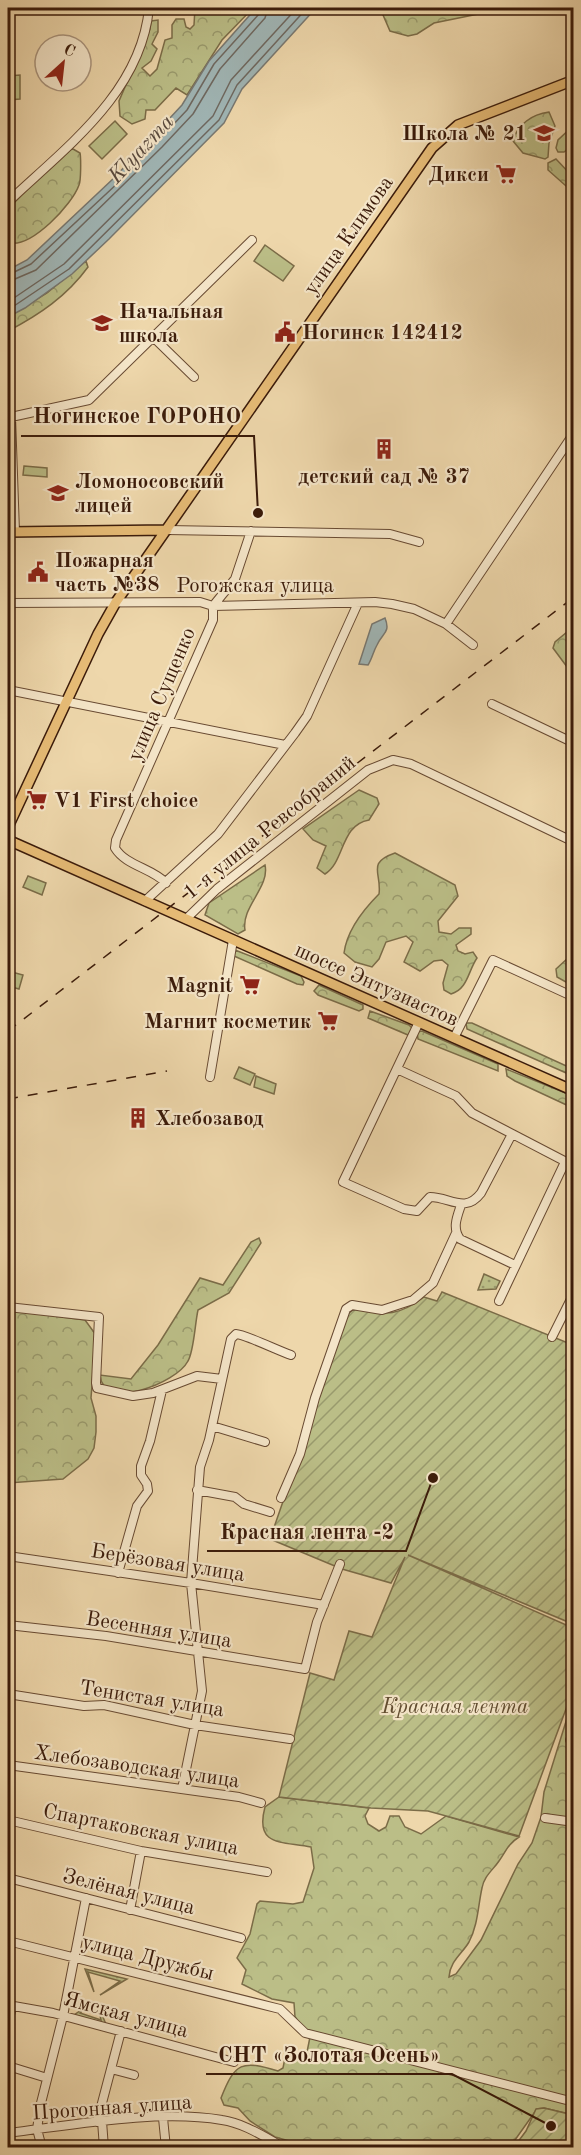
<svg xmlns="http://www.w3.org/2000/svg" width="581" height="2155" font-family="'Old Standard TT',serif">
<defs>
<pattern id="grass-dots" width="8" height="8" patternUnits="userSpaceOnUse" patternTransform="scale(1.5)"><rect width="8" height="8" fill="#bbbe87"/><path d="M2 2h.1M6 6h.1" fill="none" stroke="#999a6d" stroke-width="1.8" stroke-linecap="round"/></pattern>
<pattern id="forest-crowns" width="20" height="18" patternUnits="userSpaceOnUse" patternTransform="scale(1.5)"><rect width="20" height="18" fill="#bbbe87"/><path d="M2 6a3 3 0 1 1 6 0M12 15a3 3 0 1 1 6 0" fill="none" stroke="#999a6d"/></pattern>
<pattern id="garden-furrows" width="10" height="10" patternUnits="userSpaceOnUse" patternTransform="scale(1.5)"><rect width="10" height="10" fill="#bbbe87"/><path d="M-1 1l2-2M0 10L10 0M9 11l2-2" fill="none" stroke="#999a6d"/></pattern>
</defs>
<rect width="100%" height="100%" fill="#eed7ab"/>
<filter id="stains"><feTurbulence type="fractalNoise" baseFrequency=".00333" numOctaves="4"/><feColorMatrix values="0 0 0 0 .2 0 0 0 0 .09 0 0 0 0 .02 0 0 0 .5 -.17"/></filter>
<radialGradient id="worn" r=".72"><stop offset=".6" stop-color="#630" stop-opacity="0"/><stop offset="1" stop-color="#630" stop-opacity=".3"/></radialGradient>
<path fill="url(#grass-dots)" stroke="#7b6c48" stroke-width="1.5" d="M484,1274L500,1281L496,1289L478,1290Z
M85,1969L127,1979L100,1995L120,1981L88,1972L94,1992Z
M93,2002L80,2013L101,2020L98,2006L106,2024L74,2015Z"/>
<path fill="url(#forest-crowns)" stroke="#7b6c48" stroke-width="1.5" d="M195,8H253L222,40L187,95L176,88L155,110H146L145,119L132,124L120,116L119,101L150,29L151,21L158,20V32L152,44L157,49L151,61L142,68L150,76L157,69L165,40L172,38V25L176,19H184L186,27L190,29L194,25Z
M380,8H508L434,23L417,34L408,36L390,31Z
M549,112L555,126L549,143L548,157L545,159L523,153L513,141C517,125 532,114 549,112Z
M573,126V145L564,152H558L556,148L558,140Z
M73,149L80,153C81,158 81,181 79,185C72,205 32,247 10,243L8,239V209L65,151Z
M556,159L572,176L571,184L566,186L548,170V163Z
M86,261L88,267C67,296 39,315 8,331V317L47,293Z
M573,627V675L553,648L555,642Z
M359,790L377,798L379,804L369,820C340,825 345,862 325,874L317,868L326,846L313,840L303,829Z
M395,853L455,885L458,896L438,921L439,932L451,934L459,928H471V934L456,945L458,951L465,954L473,952L477,958C468,971 468,989 451,994L444,990L443,983L448,965L442,960L434,961L420,971L404,962L413,942L406,936L386,942L379,959L372,967L355,962L344,953C347,930 364,909 379,894C382,873 366,863 395,853Z
M265,865C270,887 241,907 245,930L238,934L205,915L209,903Z
M573,946L574,986H573L557,977L556,969L569,957Z
M235,950L301,976L304,982L303,985L297,984L234,956Z
M319,985L363,1005V1009L359,1011L318,995L314,991Z
M370,1011L409,1025L413,1029L408,1035L368,1018Z
M466,1023H472L573,1069V1076L467,1029Z
M422,1031L498,1064V1071L418,1039L417,1032Z
M506,1069L573,1096V1108L515,1081L507,1076Z
M259,1238L261,1243L229,1293L198,1310C195,1323 194,1351 188,1361C176,1384 103,1411 100,1375L131,1379L158,1345L200,1278L223,1285L251,1242Z
M8,1310L85,1320L96,1335L91,1398L96,1416V1432L94,1448L88,1459L63,1479L8,1483Z
M573,1699V2100L306,2032L295,2017L294,2003L272,1999L242,1984L246,1970L237,1958L250,1934L257,1904L260,1901L293,1904L303,1902L314,1868L311,1847C284,1841 254,1848 265,1807L279,1797L369,1808L365,1816L368,1824L379,1831L386,1827L390,1816H399L405,1827L421,1834L446,1816L519,1837C508,1844 506,1851 499,1861C493,1870 484,1876 482,1888C478,1906 478,1925 469,1942C462,1954 450,1961 449,1977L456,1974L481,1940L518,1864L532,1843L541,1817L544,1792Z
M310,2037L573,2104L574,2115L544,2108L537,2109L510,2147L314,2148L275,2137L250,2121L238,2108L224,2105L221,2098C235,2062 242,2060 278,2071L283,2068L286,2053L306,2057Z"/>
<path fill="url(#garden-furrows)" stroke="#7b6c48" stroke-width="1.5" d="M442,1292L573,1345V1624L408,1555L573,1628V1690L519,1836L428,1811L371,1808L279,1797L310,1673L334,1680L349,1631L372,1637L405,1557L391,1583L342,1569L270,1539L348,1314L354,1309C385,1314 396,1318 424,1297L437,1301Z
M544,2108L573,2115V2147H514L526,2131L536,2109Z"/>
<path fill="#bbbe87" stroke="#7b6c48" stroke-width="1.5" d="M20,75V99L8,100V76Z
M115,121L127,134L102,159L89,146Z
M265,245L294,266L283,281L254,261Z
M24,466L47,468V477L23,475Z
M28,876L46,883L42,895L23,887Z
M8,971L23,975L19,989L8,986Z
M239,1067L255,1074L250,1085L234,1078Z
M256,1076L276,1084L274,1094L254,1087Z"/>
<path fill="#a0b6b6" stroke="#787871" stroke-width="1.5" d="M256,8H316L242,89L224,123L109,239L72,274L25,308L8,317V270L27,260L115,177L182,105L209,61Z
M385,618C391,633 382,633 377,645C373,652 372,659 368,665L359,664L372,624Z"/>
<g fill="none" stroke-linecap="round" stroke-linejoin="round">
<path stroke="#6e6860" stroke-width="1.5" d="M8,275L31,264L120,181L187,110L214,64L259,14L260,8
M8,282L36,270L162,147L193,114L220,69L265,18L268,8
M8,302L64,264L213,116L231,80L297,8
M8,310L69,269L219,120L237,85L307,8"/>
<g stroke="#684a32" stroke-width="10">
<path id="minor" d="M8,202C65,148 141,93 149,8
M154,338L194,377
M167,530L390,534L419,542
M15,532L11,417L89,400L252,240
M8,603L200,602L213,606L375,602L392,604L414,609L446,624L473,645
M446,624L574,433
M8,690L285,745
M492,704L574,743
M166,883C152,868 126,866 115,848L116,840L213,620V606L235,579L251,531
M145,901L218,834L295,733L307,716L358,603
M186,919L217,889L368,770L393,760L411,764L574,842
M419,1022L343,1182L404,1209L417,1211L430,1197C450,1197 465,1214 481,1193L512,1134
M454,1038L493,960L574,997
M397,1069L456,1096L472,1113L574,1166
M210,1077L233,940
M461,1205C457,1217 452,1228 460,1239L515,1265
M499,1301L565,1162
M8,1307L99,1317L96,1383L97,1388L133,1396L153,1393L197,1376L222,1379
M552,1337L574,1293
M212,1426L265,1442
M197,1490L235,1497L244,1504L270,1512
M281,1498L300,1454L315,1398L346,1309L352,1305L382,1310L413,1300L433,1283L456,1233
M8,1556L191,1583L324,1605
M118,1573L137,1506L148,1491L147,1484L141,1475V1466L150,1441L162,1390
M8,1625L106,1636L305,1669L317,1622L340,1564
M8,1694L84,1706L104,1705L195,1725L290,1739
M570,1740H574
M8,1765L239,1797L261,1803
M182,1789L202,1691L191,1583L200,1467L209,1440L231,1339L236,1334C244,1334 279,1351 291,1355
M545,1818L574,1822
M8,1820L141,1851L267,1872
M8,1878L241,1938
M130,1910L141,1851
M8,1941L280,2009L305,2033L574,2102
M8,2005L53,2013L234,2062
M8,2024L12,2006
M8,2066L47,2078
M111,2069L134,2075
M163,2118L166,2148
M102,2121L104,2148
M97,2122L121,2031
M8,2133C73,2125 158,2109 222,2120C244,2123 266,2138 285,2148
M42,2148L37,2129L41,2103L63,2016L86,1898"/>
</g>
<g stroke="#3b1b0a" stroke-width="12">
<path id="major" d="M8,532L167,530
M8,827L98,634L116,602L432,148L458,125L574,80
M8,840L574,1091"/>
</g>
<use href="#minor" stroke="#f4e5c8" stroke-width="8"/>
<use href="#major" stroke="#e7bc76" stroke-width="9"/>
<path stroke="#3b1b0a" stroke-width="1.5" stroke-dasharray="10 10" stroke-linecap="butt" d="M8,1031L574,597
M8,1099L167,1071"/>
</g>
<defs>
<g id="school-bare" transform="scale(1.62)"><path d="M0-5L7-2L0 1L-7-2ZM-4 1L0 2.5L4 1V4Q0 6-4 4Z" fill="#8f2418" stroke="#f4e5c8" stroke-width="2.5" paint-order="stroke"/></g>
<g id="supermarket-bare" transform="scale(1.62)"><path d="M-6-5.5h2.5l.6 2H6L4.5 2H-2.5L-4.4-4H-6ZM-1.5 3.2a1.3 1.3 0 1 0 .1 0ZM3 3.2a1.3 1.3 0 1 0 .1 0Z" fill="#8f2418" stroke="#f4e5c8" stroke-width="2.5" paint-order="stroke"/></g>
<g id="civic-bare" transform="scale(1.62)"><path d="M-.6-6.5H3V-4.5H.6V-3L4-1V1h2V6H-6V1h2V-1L-.6-3ZM-1.2 2.5V6h2.4V2.5Z" fill="#8f2418" stroke="#f4e5c8" stroke-width="2.5" paint-order="stroke"/></g>
<g id="building-bare" transform="scale(1.62)"><path d="M-4-6H4V6H1V3H-1V6H-4ZM-2.5-4.3h1.7v1.8h-1.7ZM.8-4.3h1.7v1.8H.8ZM-2.5-1h1.7V.8h-1.7ZM.8-1h1.7V.8H.8Z" fill="#8f2418" stroke="#f4e5c8" stroke-width="2.5" paint-order="stroke"/></g>
</defs>
<g fill-rule="evenodd">
<use href="#school-bare" x="544" y="133"/>
<use href="#supermarket-bare" x="506" y="174"/>
<use href="#school-bare" x="102" y="323"/>
<use href="#civic-bare" x="285" y="332"/>
<use href="#building-bare" x="384" y="449"/>
<use href="#school-bare" x="58" y="493"/>
<use href="#civic-bare" x="38" y="572"/>
<use href="#supermarket-bare" x="37" y="800"/>
<use href="#supermarket-bare" x="250" y="985"/>
<use href="#supermarket-bare" x="328" y="1021"/>
<use href="#building-bare" x="138" y="1118"/>
</g>
<g text-anchor="middle" stroke-width="4.5" stroke-linejoin="round" paint-order="stroke">
<g font-size="21" font-weight="bold" fill="#3b1b0a" stroke="#f4e5c8" text-anchor="start">
<text x="527" y="140" text-anchor="end">Школа № 21</text>
<text x="489" y="181" text-anchor="end">Дикси</text>
<text x="119" y="318">Начальная<tspan x="119" dy="24">школа</tspan></text>
<text x="302" y="339">Ногинск 142412</text>
<text x="384" y="483" text-anchor="middle">детский сад № 37</text>
<text x="75" y="488">Ломоносовский<tspan x="75" dy="24">лицей</tspan></text>
<text x="55" y="567">Пожарная<tspan x="55" dy="24">часть №38</tspan></text>
<text x="54" y="807">V1 First choice</text>
<text x="233" y="992" text-anchor="end">Magnit</text>
<text x="311" y="1028" text-anchor="end">Магнит косметик</text>
<text x="155" y="1125">Хлебозавод</text>
</g>
<g font-size="21" fill="#3b1b0a" stroke="#f4e5c8">
<text transform="translate(348 235) rotate(-55)" y="7">улица Климова</text>
<text x="255" y="592">Рогожская улица</text>
<text transform="translate(161 694) rotate(-67)" y="7">улица Сущенко</text>
<text transform="translate(269 827) rotate(-39)" y="7">1-я улица Ревсобраний</text>
<text transform="translate(377 984) rotate(24)" y="7">шоссе Энтузиастов</text>
<text transform="translate(168 1562) rotate(9)" y="7">Берёзовая улица</text>
<text transform="translate(159 1629) rotate(9)" y="7">Весенняя улица</text>
<text transform="translate(152 1698) rotate(9)" y="7">Тенистая улица</text>
<text transform="translate(137 1766) rotate(8)" y="7">Хлебозаводская улица</text>
<text transform="translate(141 1829) rotate(11)" y="7">Спартаковская улица</text>
<text transform="translate(129 1891) rotate(14)" y="7">Зелёная улица</text>
<text transform="translate(148 1957) rotate(14)" y="7">улица Дружбы</text>
<text transform="translate(126 2014) rotate(15)" y="7">Ямская улица</text>
<text transform="translate(112 2107) rotate(-4)" y="7">Прогонная улица</text>
</g>
<g font-size="21" font-style="italic" fill="#614c30" stroke="#f4e5c8">
<text x="455" y="1713">Красная лента</text>
</g>
<g font-size="22" font-style="italic" fill="#594a3e" stroke="#f4e5c8">
<text transform="translate(140 148) rotate(-47)" y="8">Klyazma</text>
</g>
</g>
<path fill="none" stroke="#3b1b0a" stroke-width="2" d="M258 513L254 436H21M433 1478L406 1551H207M551 2126L452 2074H206"/>
<g fill="#3b1b0a" stroke="#f4e5c8" stroke-width="2">
<circle cx="258" cy="513" r="6"/>
<circle cx="433" cy="1478" r="6"/>
<circle cx="551" cy="2126" r="6"/>
</g>
<g font-size="22" text-anchor="middle" font-weight="bold" fill="#3b1b0a" stroke="#f4e5c8" stroke-width="4.5" stroke-linejoin="round" paint-order="stroke">
<text x="137" y="423">Ногинское ГОРОНО</text>
<text x="307" y="1539">Красная лента -2</text>
<text x="329" y="2062">СНТ «Золотая Осень»</text>
</g>
<rect width="581" height="2155" fill="none" stroke="#eed7ab" stroke-width="30"/>
<rect x="9" y="9" width="563" height="2137" fill="none" stroke="#3b1b0a" stroke-width="3"/>
<rect x="15" y="15" width="551" height="2125" fill="none" stroke="#3b1b0a" stroke-width="1.5"/>
<g transform="translate(63 63) rotate(27)"><circle r="28" fill="#f4e5c8" stroke="#aa947c" stroke-width="1.5"/>
<path d="M0-4.5L10 22L0 15L-10 22Z" fill="#8f2418"/>
<text y="-9" font-size="16" font-weight="bold" text-anchor="middle" fill="#3b1b0a">С</text>
</g>
<rect width="100%" height="100%" filter="url(#stains)"/>
<rect width="100%" height="100%" fill="url(#worn)"/>
</svg>
